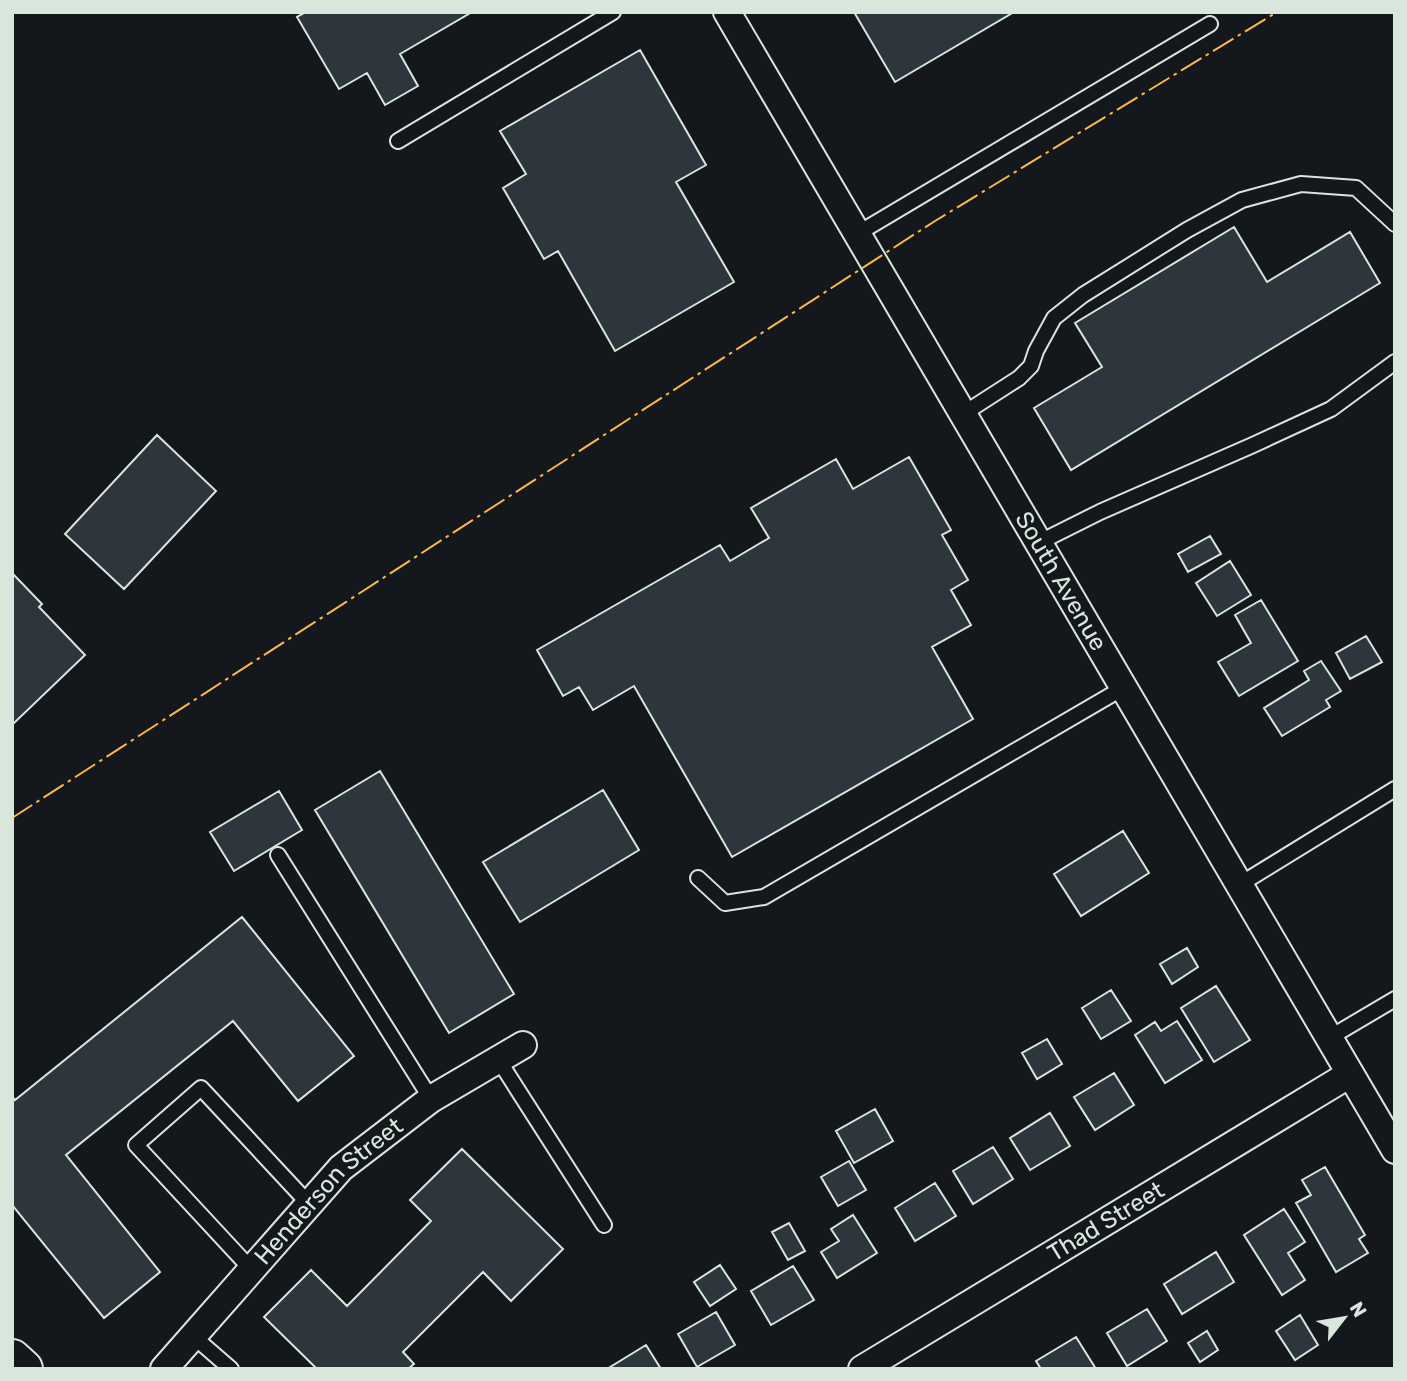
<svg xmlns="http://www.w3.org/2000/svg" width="1407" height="1381" font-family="Rubik,sans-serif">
<rect width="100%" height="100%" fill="#14181c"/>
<path fill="#2c363c" stroke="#d8e6dc" stroke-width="2" d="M306,12H472L400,54L418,86L385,105L367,73L339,89L297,17Z
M854,12H1014L895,82Z
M640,50L706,165L676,182L734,282L615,351L558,251L544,259L503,188L526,174L500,131Z
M1234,227L1267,282L1350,232L1380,283L1071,470L1034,408L1102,367L1075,323Z
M157,435L216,491L124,589L65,534Z
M909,457L951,530L942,535L968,580L951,590L971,625L932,647L973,719L732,857L634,686L593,710L579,687L563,696L537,650L720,545L730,561L769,538L751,508L836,459L853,489Z
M1210,536L1221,554L1188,572L1178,554Z
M1230,561L1251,595L1217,616L1196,583Z
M12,573L42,604L39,607L85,655L12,725Z
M1261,600L1298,661L1239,696L1218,662L1251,643L1235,615Z
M1366,636L1382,662L1350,679L1336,653Z
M1321,661L1341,691L1326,700L1330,707L1282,736L1264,708L1309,680L1304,671Z
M380,771L514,994L449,1033L315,810Z
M603,790L639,850L520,922L483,862Z
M279,791L302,830L234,871L210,832Z
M1123,831L1149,873L1081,916L1054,874Z
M242,917L354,1056L298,1101L233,1021L66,1155L160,1272L104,1318L12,1205V1096L15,1100Z
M1187,948L1198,967L1172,984L1160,964Z
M1216,986L1250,1040L1214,1062L1181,1008Z
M1111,990L1131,1021L1101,1039L1082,1008Z
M1177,1021L1202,1060L1165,1083L1135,1035L1155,1022L1161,1031Z
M1047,1039L1062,1064L1037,1079L1022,1053Z
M1114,1073L1134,1105L1095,1130L1074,1097Z
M875,1109L893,1141L854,1163L836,1131Z
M1050,1113L1070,1146L1030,1170L1010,1138Z
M993,1147L1013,1179L973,1204L953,1171Z
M462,1149L563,1249L511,1301L483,1272L403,1352L414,1364L408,1369H317L264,1317L311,1270L347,1306L431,1221L410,1200Z
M849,1161L866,1190L838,1206L821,1177Z
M1325,1167L1365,1235L1359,1239L1368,1253L1336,1272L1296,1203L1311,1195L1302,1180Z
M935,1183L956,1216L915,1241L895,1208Z
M1284,1209L1305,1242L1288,1253L1305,1280L1282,1295L1244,1235Z
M853,1215L877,1253L837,1278L821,1252L839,1241L831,1229Z
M789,1223L805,1251L788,1260L772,1232Z
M1216,1252L1234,1282L1182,1314L1164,1284Z
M720,1265L736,1289L710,1306L694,1282Z
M793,1266L814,1300L771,1325L751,1291Z
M1147,1309L1167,1341L1127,1366L1107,1333Z
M716,1312L735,1345L697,1367L678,1334Z
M1300,1315L1318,1345L1295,1360L1276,1331Z
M1207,1331L1218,1350L1200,1362L1188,1343Z
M1076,1337L1096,1369H1041L1036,1361Z
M646,1345L661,1369H607Z"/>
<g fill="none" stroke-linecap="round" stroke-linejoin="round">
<g stroke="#d8e6dc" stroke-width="18">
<path id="lane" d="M398,141L613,12
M857,234L1210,24
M963,414L1019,378L1031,366L1036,351L1054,318L1083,295L1187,230L1242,200L1301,184L1356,188L1395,224
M1038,543L1100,512L1253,445L1331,409L1395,362
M278,855L431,1099
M698,878L725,903L764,897L1123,688
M1239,885L1395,789
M1329,1038L1395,999
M498,1059L604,1225
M251,1269L136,1145L201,1088L309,1204
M193,1336L231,1369"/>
</g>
<g stroke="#d8e6dc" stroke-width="30">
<g id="street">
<path id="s1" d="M727,12L1395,1150"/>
<path id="s2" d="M164,1369L341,1168L431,1099L523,1045"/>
<path id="s3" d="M862,1369L1350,1074"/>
</g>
</g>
<g stroke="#d8e6dc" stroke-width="42">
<path id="primary" d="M12,1359L23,1369"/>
</g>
<use href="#lane" stroke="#14181c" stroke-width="14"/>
<use href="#street" stroke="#14181c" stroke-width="26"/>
<use href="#primary" stroke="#14181c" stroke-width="38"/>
<path stroke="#ffb74d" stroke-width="2" stroke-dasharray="24 5 3.5 5" stroke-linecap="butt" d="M12,818L935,221L1277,12"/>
</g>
<g text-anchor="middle" stroke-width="5" stroke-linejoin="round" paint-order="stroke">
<g font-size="24" fill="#d8e6dc" stroke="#14181c">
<text dy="8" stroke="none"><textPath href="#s1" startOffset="660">South Avenue</textPath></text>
<text dy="8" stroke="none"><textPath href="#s2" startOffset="243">Henderson Street</textPath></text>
<text dy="8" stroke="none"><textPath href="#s3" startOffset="285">Thad Street</textPath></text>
</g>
</g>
<rect width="1407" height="1381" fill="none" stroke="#d8e6dc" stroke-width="28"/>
<g transform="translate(1344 1318) rotate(59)" stroke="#14181c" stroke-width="5" paint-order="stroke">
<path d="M0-5L12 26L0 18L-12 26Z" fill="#d8e6dc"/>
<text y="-10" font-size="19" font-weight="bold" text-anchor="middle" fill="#d8e6dc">N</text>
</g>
</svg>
